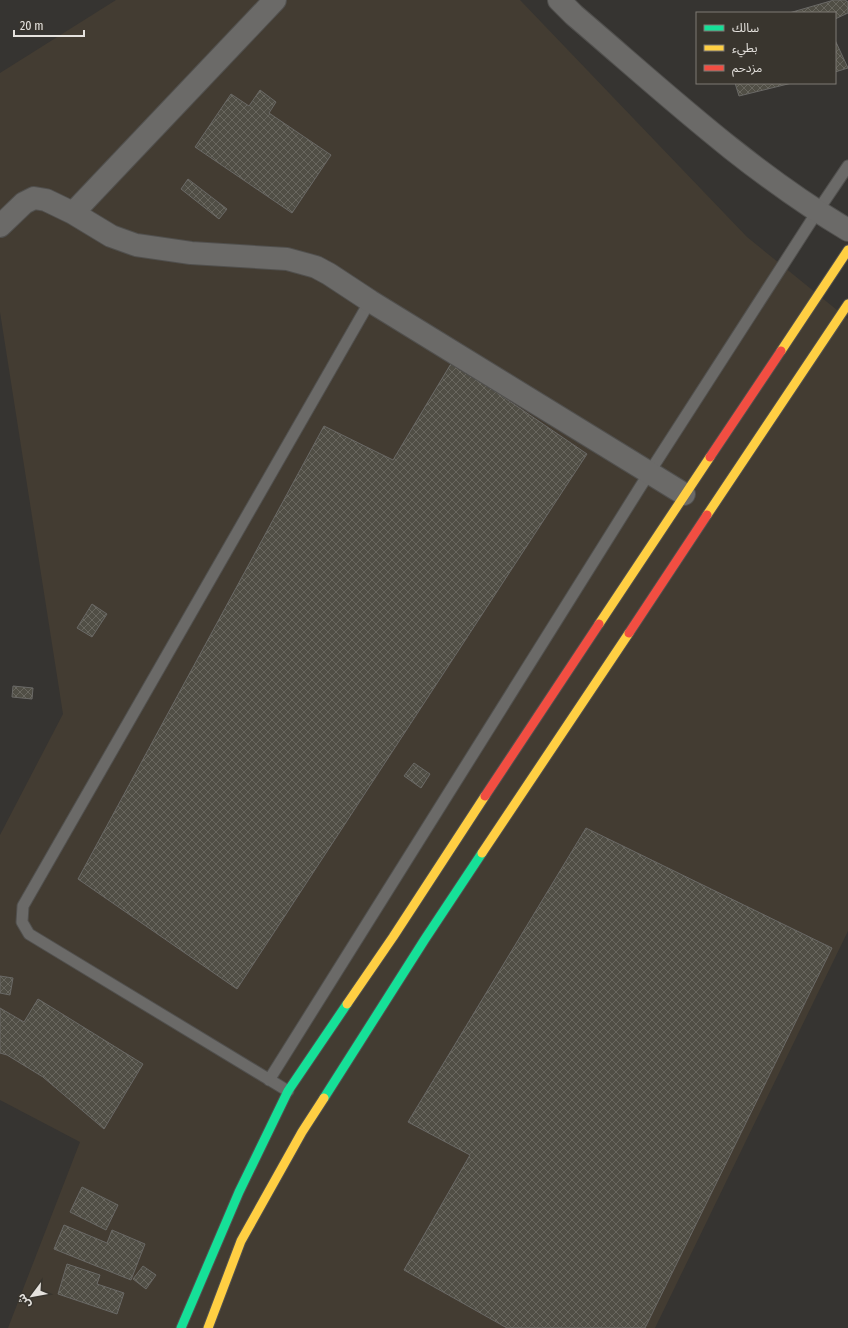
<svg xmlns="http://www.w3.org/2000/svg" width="848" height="1328" font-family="'Fira Sans Condensed','Noto Sans Arabic',sans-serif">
<defs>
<pattern id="building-cross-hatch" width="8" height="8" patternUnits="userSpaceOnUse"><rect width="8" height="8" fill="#504e45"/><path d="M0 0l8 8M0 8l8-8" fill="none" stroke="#69675f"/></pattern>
</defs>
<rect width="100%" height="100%" fill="#363431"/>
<path fill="#433c32" d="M116,0H520L747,237L848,319V931L655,1328H8L80,1142L0,1100V835L63,714L0,312V73Z"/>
<path fill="url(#building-cross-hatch)" stroke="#6a6966" d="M834,0H845L848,2V13L835,19V13H789Z
M835,40L848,68L835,72Z
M735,83H792L739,96Z
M260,90L276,102L269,113L331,155L292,213L195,147L231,94L249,106Z
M188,179L227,209L219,219L181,189Z
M452,362L587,454L237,989L78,879L324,426L393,460Z
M92,604L107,614L92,637L77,628Z
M13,686L33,688L32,699L12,697Z
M414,763L430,774L421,788L404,776Z
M586,828L832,948L645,1328H507L404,1270L470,1155L408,1122Z
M0,976L13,978L10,995L0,993Z
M38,999L143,1064L104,1129L43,1077L7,1055L0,1053V1008L24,1022Z
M82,1187L118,1205L106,1230L70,1212Z
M64,1225L107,1243L112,1230L145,1244L131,1280L54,1249Z
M67,1264L100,1275L97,1284L124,1293L117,1314L58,1294Z
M143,1266L156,1275L146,1289L133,1279Z"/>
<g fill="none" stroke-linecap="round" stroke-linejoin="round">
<g stroke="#51504e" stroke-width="13">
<path id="lane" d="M269,1080L649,473L817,212L848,166
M288,1091L29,934L22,922L23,906L370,301"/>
</g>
<g stroke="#51504e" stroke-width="24">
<path id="street" d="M559,0L574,15C662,90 748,171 848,230
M73,213L275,0
M0,226L24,203L34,198L46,200L73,213L111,236L136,245L191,253L287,259L316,267L329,274L370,301L684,494"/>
</g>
<g stroke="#51504e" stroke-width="11">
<path id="fast" d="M324,1098L425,939L482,853
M181,1328L239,1192L288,1091L347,1004"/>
</g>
<g stroke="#51504e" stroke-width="11">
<path id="slow" d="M781,351L848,250
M707,515L848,304
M599,624L710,457
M482,853L629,633
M347,1004L393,937L485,796
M208,1328L241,1241L302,1132L324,1098"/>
</g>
<g stroke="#51504e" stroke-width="11">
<path id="jam" d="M710,457L781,351
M629,633L707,515
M485,796L599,624"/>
</g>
<use href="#lane" stroke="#6b6a68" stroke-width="11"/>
<use href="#street" stroke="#6b6a68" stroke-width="22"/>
<use href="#fast" stroke="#16e098" stroke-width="9"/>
<use href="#slow" stroke="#ffcf43" stroke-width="9"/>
<use href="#jam" stroke="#f24e42" stroke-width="9"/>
</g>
<rect x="696" y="12" width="140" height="72" fill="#39352e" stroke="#7e7a74"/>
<rect x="704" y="25" width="20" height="6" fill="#16e098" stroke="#7e7a74"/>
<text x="732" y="32" font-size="12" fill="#e5e2de">سالك</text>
<rect x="704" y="45" width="20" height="6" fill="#ffcf43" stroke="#7e7a74"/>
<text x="732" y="52" font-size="12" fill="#e5e2de">بطيء</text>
<rect x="704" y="65" width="20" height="6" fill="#f24e42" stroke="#7e7a74"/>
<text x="732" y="72" font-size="12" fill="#e5e2de">مزدحم</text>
<g transform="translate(32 1296) rotate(238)" stroke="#39352e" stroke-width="3" paint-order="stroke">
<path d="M0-3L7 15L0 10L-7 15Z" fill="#e5e2de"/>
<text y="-6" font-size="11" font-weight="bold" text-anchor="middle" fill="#e5e2de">ش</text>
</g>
<path d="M14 30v6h70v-6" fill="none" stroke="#e5e2de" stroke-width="2"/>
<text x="20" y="30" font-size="12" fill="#e5e2de" stroke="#39352e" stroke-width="3" paint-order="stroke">20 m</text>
</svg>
